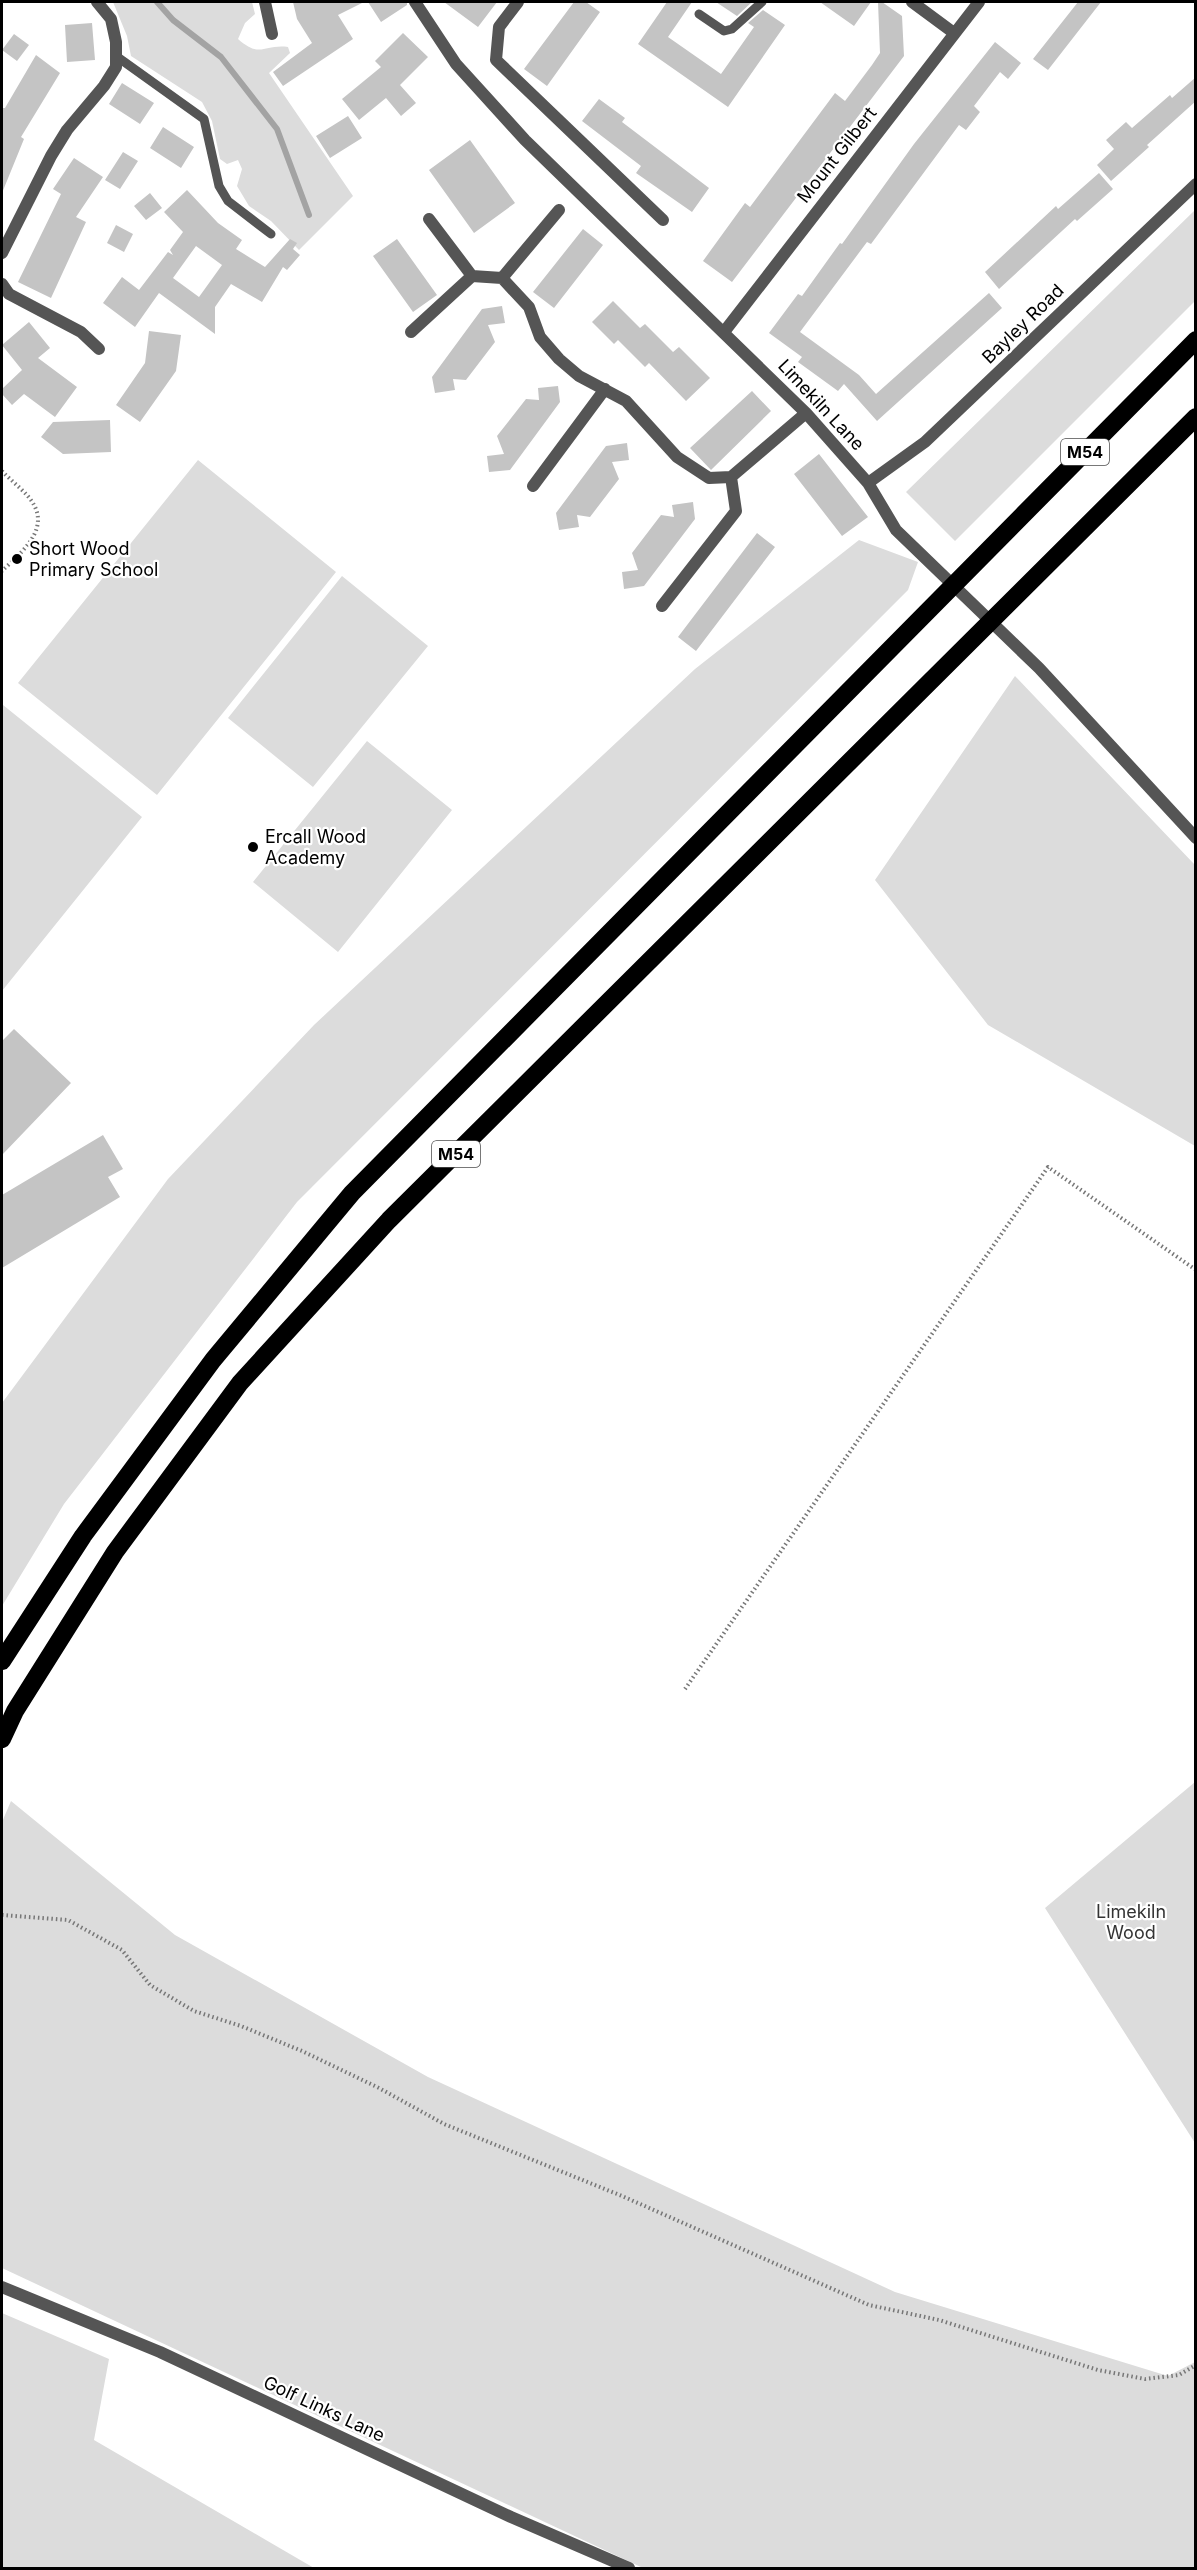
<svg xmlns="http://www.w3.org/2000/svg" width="1197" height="2570" font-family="Inter,sans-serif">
<rect width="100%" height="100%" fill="#fff"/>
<path fill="#dcdcdc" d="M113,2H252L255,14L245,23L238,39C261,59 263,44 288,47L290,53L269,73L353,196L299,250L271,221L249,206L237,186L242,169L238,160L227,164L220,159L212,121L202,102L131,56L127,36Z
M1195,210V301L955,541L906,492Z
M198,460L336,572L157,795L18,683Z
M859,540L918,562L908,590L297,1202L64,1504L2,1606V1403L168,1179L314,1025L695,669Z
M342,576L428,646L313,787L228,718Z
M1015,676L1195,865V1146L988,1025L875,880Z
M3,705L142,817L2,991V708Z
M367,741L452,810L338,952L253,882Z
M1195,1782V2143L1045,1908Z
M11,1801L175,1935L428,2077L895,2292L1168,2376L1195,2362V2568H643L2,2268V1822Z
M2,2313L109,2359L94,2440L314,2568H2Z"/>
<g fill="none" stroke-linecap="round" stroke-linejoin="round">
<path stroke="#a3a3a3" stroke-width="6" d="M157,2L173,20L221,57L277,129L309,215"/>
</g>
<path fill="#c4c4c4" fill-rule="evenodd" d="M293,2H364L338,15L353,39L283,86L273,72L312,43L297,19Z
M368,2H407V5L381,22Z
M444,2H497L478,27Z
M574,2H586L600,12L547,86L524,69Z
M667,2H692L668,37L721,74L754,27L748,23L763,10L785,25L728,107L638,44Z
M716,2H752L737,16Z
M820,2H871L854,26Z
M878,2H882L902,16L904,56L732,282L703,261L745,203L750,207L835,93L845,101L872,65L880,53Z
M1078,2H1101L1048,70L1033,59Z
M92,23L95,60L67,62L65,25Z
M403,33L428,57L400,85L416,103L401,116L386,98L359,120L342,99L381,67L375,61Z
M14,34L29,45L17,61L2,50Z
M995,42L1021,63L1008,79L1000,72L974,106L980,112L966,130L959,125L871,244L867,242L800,332L859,375L876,394L989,293L1002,308L877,421L844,384L838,391L798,362L802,357L769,333L798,294L802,296L840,243L842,244L914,144Z
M36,55L60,73L21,137L24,139L2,193V108H5Z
M1196,77V101L1147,145L1149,147L1111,181L1097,165L1114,149L1106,140L1126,122L1132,128L1170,95L1172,98Z
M122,83L154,103L140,124L109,104Z
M599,99L625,118L622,122L709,188L692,212L636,173L641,166L582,121Z
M348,116L362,138L330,158L316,136Z
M163,127L194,147L181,168L150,148Z
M470,140L515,203L474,233L429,170Z
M123,152L138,161L120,189L105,180Z
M74,158L103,177L76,217L86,222L51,298L18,282L61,194L53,189Z
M1099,173L1113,189L1077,221L1075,219L999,289L985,272L1056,206L1058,209Z
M187,190L218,223L242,240L236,249L265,267L290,239L297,243L293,249L300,255L287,270L283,267L262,302L231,284L215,307V334L159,293L135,327L103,303L122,277L139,290L168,252L173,255L170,250L183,232L164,212ZM196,246L222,265L199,297L173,278Z
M150,193L162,208L146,220L134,206Z
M116,225L133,234L124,252L107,243Z
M583,229L603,245L554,308L533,292Z
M397,239L437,295L413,312L373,256Z
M613,301L640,328L645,324L673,352L679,347L710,378L686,401L649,363L645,367L618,340L614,344L592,322Z
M502,306L505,323L488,325L495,342L466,380L453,379L455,390L435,393L432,377L482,309Z
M29,322L50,348L38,358L77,387L55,417L24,394L12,405L2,394V389L22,370L2,345Z
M149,331L181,335L176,371L140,422L116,405L145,363Z
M558,386L560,402L510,470L489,472L487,456L504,454L497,436L526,399L539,400L538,388Z
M752,391L771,411L711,470L690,448Z
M110,420L111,452L63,454L41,437L53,422Z
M627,443L629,460L612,462L619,479L590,517L577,515L579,527L559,530L556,513L606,446Z
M819,454L868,517L842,536L794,474Z
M693,502L695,519L644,586L624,589L622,572L638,570L632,553L661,515L674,517L672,505Z
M757,533L775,547L696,651L678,637Z
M14,1029L71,1083L2,1155V1041Z
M103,1135L123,1169L108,1177L120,1197L2,1268V1195Z"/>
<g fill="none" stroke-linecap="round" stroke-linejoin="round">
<path stroke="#777" stroke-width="4" stroke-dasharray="1.5 3" stroke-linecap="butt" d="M2,471C11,481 28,493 34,505C49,532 18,555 2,571
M685,1689L1048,1167L1196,1270
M2,1915L68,1920L122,1950L150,1985L194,2011L241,2026L302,2051L379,2088L444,2124L622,2196L869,2305L939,2320L1098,2370L1145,2379L1179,2375L1196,2365"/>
<path stroke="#555" stroke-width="9" d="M699,14L724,31L732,29L762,2
M116,56L204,119L219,186L228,201L271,234"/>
<path stroke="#555" stroke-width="12" d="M265,2L272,34
M415,2L456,64L525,140L806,413L868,483L896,530L1039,668L1196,838
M518,2L499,27L496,60L663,220
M912,2L954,33
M429,219L472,276L502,278L529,307L540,337L559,359L579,376L626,401L677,457L709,478L731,477L806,413
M2,253L51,156L67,130L104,86L116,67V42L111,19L97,2
M502,278L559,210
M2,284L9,294L81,332L99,349
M411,332L472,276
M724,332L979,2
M868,483L925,442L1196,184
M533,486L605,389
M662,606L736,511L731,477
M2,2287L160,2352L511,2517L629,2568"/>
<path stroke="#000" stroke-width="18" d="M2,1661L83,1536L213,1360L352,1193L1196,340
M2,1739L15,1711L115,1552L240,1383L389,1220L1196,417"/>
</g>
<g fill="#000" stroke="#fff" stroke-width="2">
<circle cx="17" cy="559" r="6"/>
<circle cx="253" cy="847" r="6"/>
</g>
<g text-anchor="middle" stroke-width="4.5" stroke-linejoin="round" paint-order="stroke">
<g fill="#fff" stroke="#4c4c4c" stroke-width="1.5">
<rect x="1061" y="439" width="48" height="26" rx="4.5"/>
<rect x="432" y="1141" width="48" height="26" rx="4.5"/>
</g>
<g font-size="16" font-weight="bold" fill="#000">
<text x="1085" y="458">M54</text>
<text x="456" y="1160">M54</text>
</g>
<g font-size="18" fill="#000" stroke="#fff">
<text transform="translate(837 155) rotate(-52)" y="6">Mount Gilbert</text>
<text transform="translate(1023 324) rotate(-44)" y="6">Bayley Road</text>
<text transform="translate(821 405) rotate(47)" y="6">Limekiln Lane</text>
<text transform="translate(324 2409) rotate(25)" y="6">Golf Links Lane</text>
</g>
<g font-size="18" fill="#000" stroke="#fff" text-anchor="start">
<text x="29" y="555">Short Wood<tspan x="29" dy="21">Primary School</tspan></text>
<text x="265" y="843">Ercall Wood<tspan x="265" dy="21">Academy</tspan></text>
</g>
<g font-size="18" fill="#333" stroke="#fff">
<text x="1131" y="1918">Limekiln<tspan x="1131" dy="21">Wood</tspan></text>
</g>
</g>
<rect width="1197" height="2570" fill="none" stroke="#000000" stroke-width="6"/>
</svg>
